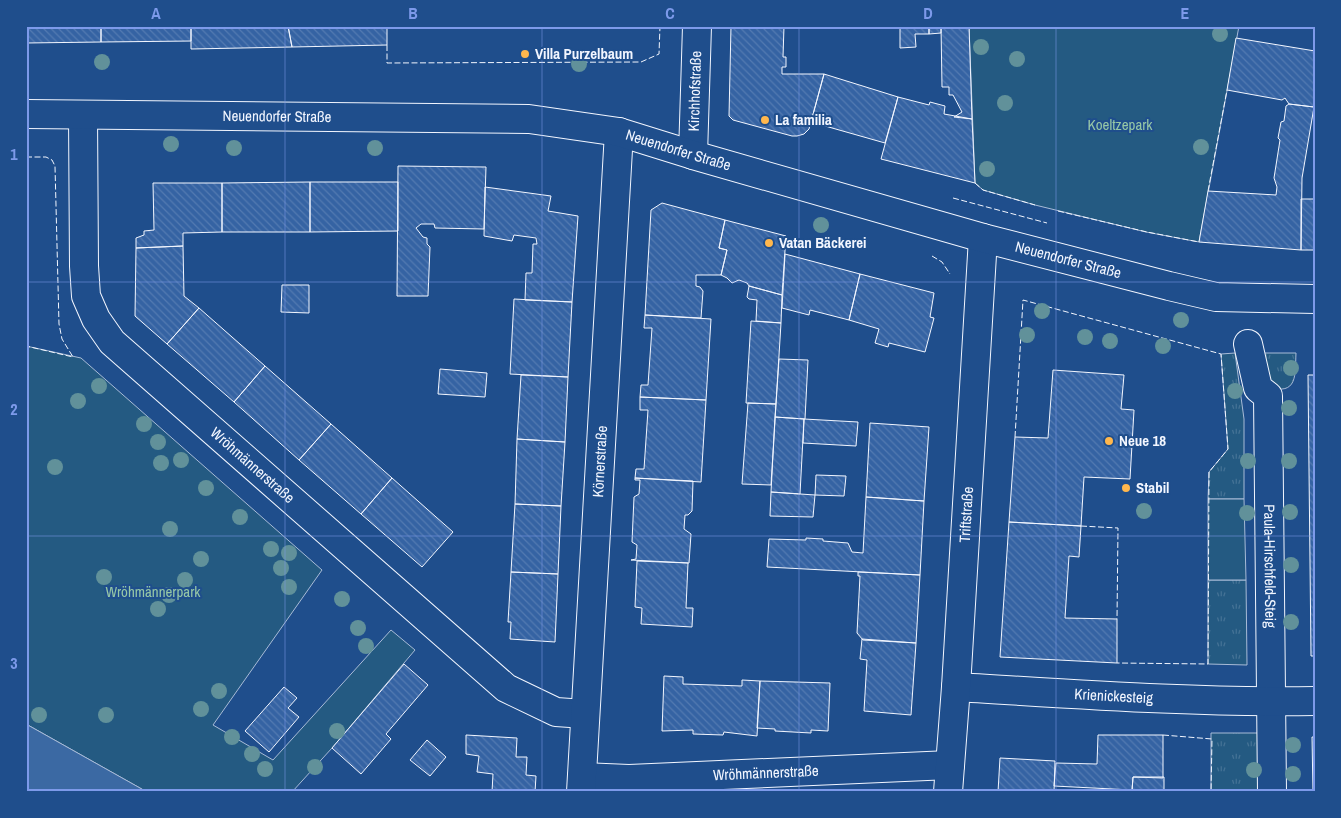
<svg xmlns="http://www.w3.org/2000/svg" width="1341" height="818" font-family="'Archivo Narrow',sans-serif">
<defs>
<pattern id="grass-tufts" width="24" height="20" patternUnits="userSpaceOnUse" patternTransform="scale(1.25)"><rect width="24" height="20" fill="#245a82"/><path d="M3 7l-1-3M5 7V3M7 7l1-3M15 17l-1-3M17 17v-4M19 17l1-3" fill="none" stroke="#447295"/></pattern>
<pattern id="building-back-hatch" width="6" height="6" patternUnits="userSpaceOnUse" patternTransform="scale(1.25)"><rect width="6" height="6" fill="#3563a3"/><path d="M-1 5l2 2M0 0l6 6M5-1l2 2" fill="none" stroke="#537ab1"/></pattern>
</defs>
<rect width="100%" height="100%" fill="#1f4e8c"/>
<path fill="url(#grass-tufts)" stroke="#a8bbd7" d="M1235,353L1244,419V499H1208L1209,472L1228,449L1221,354Z
M1261,353H1296C1295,375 1298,396 1268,387Z
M1208,580H1246L1247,665L1208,664Z
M1211,733H1258V792H1211Z"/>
<path fill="#245a82" stroke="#a8bbd7" d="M969,26H1239L1199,242L1146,232L1035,205L983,190L975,183Z
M26,346L81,358L322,570L213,725L273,760L391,630L415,650L332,748L292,792H147L26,724Z
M1208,499H1244L1246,580H1208Z"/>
<path fill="#3b69a3" stroke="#a8bbd7" d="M26,724L140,788L147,792H26Z"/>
<path fill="url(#building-back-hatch)" stroke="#f2f6ff" d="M26,26H101V42L26,43Z
M101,26H191V41L101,42Z
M191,26H288L292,47L191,49Z
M288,26H387V45L292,47Z
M731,26H784L783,57H786V67H782V74H824L809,129L804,134L797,136H792L733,120L729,116Z
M900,26H929V34H915L916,47L900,48Z
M929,26H941V33L929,34Z
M941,26H969L972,119L954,117L962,112L953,95H949V87H942Z
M1236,38L1315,51L1314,107L1289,104L1285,98L1282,100L1227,90Z
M824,74L898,97L885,143L811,122Z
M898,97L929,105L930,102L945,106L944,114L972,119L975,183L881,159Z
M1289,104L1314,107L1302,178L1301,250L1199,242L1208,191L1276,195L1277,187L1274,178L1280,140L1278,138L1281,122L1284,121L1286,106Z
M398,166L486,167L484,229L435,228L434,224H421L416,228L423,237L427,238V244L430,247L428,296H397Z
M310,182H398V231L310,232Z
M310,182V232H222V183Z
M153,183H222V232L183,233V246L136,248V238L144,235V231L154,230Z
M485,187L551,196L548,211L578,216L572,302L525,300L526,273H532L533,244H537L536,238L514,235L512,241L484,236Z
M1301,199H1315V250H1301Z
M662,203L725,220L719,248L727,250L721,275H696V286L700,287L703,291L701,318L645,315L651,210Z
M725,220L786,236L782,295L749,286L747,283L739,280L732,283L727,278L721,275L727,250L719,248Z
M183,246L184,296L199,308L167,344L135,316L136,248Z
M785,254L860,274L849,320L810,310L809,315L782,308Z
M860,274L934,293L930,317L934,318L925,352L889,343L888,347L875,343L879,329L849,320Z
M282,285H309V313L281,312Z
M749,286L782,295L781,323L756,321L757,300L749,299L747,297Z
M514,299L572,302L568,377L510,374Z
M199,308L265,366L234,402L167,344Z
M645,315L711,319L706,400L640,397L641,385H648L652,328H644Z
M751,321L781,323L776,404L746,403Z
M779,359L808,360L805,419L775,417Z
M265,366L331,424L299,460L234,402Z
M440,369L487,373L485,397L438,394Z
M1053,370L1124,375L1121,409L1134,410L1130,479L1084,477L1081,526L1009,522L1015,437L1048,438Z
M521,375L568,377L565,442L517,439Z
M1308,375H1315V656H1311Z
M640,397L706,400L701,482L635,478L636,469H644L648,410H640Z
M748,403L776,404L771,485L742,484Z
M775,417L804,419L800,494L771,492Z
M804,419L858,422L856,446L803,443Z
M870,423L929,427L924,501L866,497Z
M331,424L392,478L361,514L299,460Z
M517,439L565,442L561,506L515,504Z
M816,475L846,476L844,496L815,495Z
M392,478L453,532L422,567L361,514Z
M635,478L693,481L692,511L688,515H685L684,529L691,534L689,563L631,560L636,559L637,545L632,542L634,497L639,494L640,480H635Z
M771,492L815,495L813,517L770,516Z
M866,497L924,501L920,575L767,567L769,539L806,540V538L823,539V541L848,543L852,552L863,553Z
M515,504L561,506L558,574L511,572Z
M1009,522L1081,526L1079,557L1069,556L1065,618L1117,619V663L1000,657Z
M637,561L688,563L686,608H693L692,627L641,624L642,608L635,607Z
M511,572L558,574L555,642L510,639L511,622H508Z
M858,572L920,575L916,643L863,640L857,633L860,576H858Z
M862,639L916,643L911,715L864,711L867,660L860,659Z
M404,664L428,685L386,734L391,739L361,774L332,748Z
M664,676L683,677V684L742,686V680L760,681L757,736L724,732L723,735L693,734V730L662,731Z
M760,681L830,683L828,731L811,730V733L775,731V729L757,728Z
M284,687L297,698L288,708L299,717L269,752L245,731Z
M466,735L517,738L516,757H527L526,775L536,776L535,792H492L493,774L477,772L479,756L466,754Z
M1098,735H1163V778L1133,777L1132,790L1054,786L1056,763L1097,764Z
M1312,737H1315V792H1313Z
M427,740L446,757L430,776L410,760Z
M1000,758L1055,761L1054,792H998Z
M1133,777H1164V792H1132Z"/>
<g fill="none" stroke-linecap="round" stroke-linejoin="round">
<g stroke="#f2f6ff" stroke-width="30">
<g id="street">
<path id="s1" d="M83,115L84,266L86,296L96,319L112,342L506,688L556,712L585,714"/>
<path id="s2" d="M693,155L697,26"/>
<path id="s3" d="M1248,344L1258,388L1268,396L1272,792"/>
<path id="s4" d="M956,687C1075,694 1195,703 1315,701"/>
<path id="s5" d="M582,777L629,779L950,765"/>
<path id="s6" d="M581,792L619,132"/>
<path id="s7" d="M948,792L956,687L983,238"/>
</g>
</g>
<g stroke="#f2f6ff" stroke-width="30">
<g id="secondary">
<path id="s8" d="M26,114L529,119L619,132L693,155L983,238L1169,286L1216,297L1315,299"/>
</g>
</g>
<use href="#street" stroke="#1f4e8c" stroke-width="28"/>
<use href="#secondary" stroke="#1f4e8c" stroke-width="28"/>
<path stroke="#f2f6ff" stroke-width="1" stroke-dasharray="6 2.5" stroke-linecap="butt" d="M387,45V63L641,62L659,54L660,26
M26,157H46L52,160L55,166L59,324L62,339L73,357L26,346
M975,183L983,190L1035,205
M1208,191L1227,90
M953,198L1047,223
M1058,211L1147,232L1199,242
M932,256L942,262L950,274
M1015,437L1023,300L1221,354L1228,449L1209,472L1208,664L1117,663
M1081,526L1118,528L1117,619
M1163,735L1212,739L1211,792"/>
</g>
<g fill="#61919a">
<circle cx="1220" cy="34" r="8"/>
<circle cx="981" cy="47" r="8"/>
<circle cx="1017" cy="59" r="8"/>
<circle cx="102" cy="62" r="8"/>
<circle cx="579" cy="64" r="8"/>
<circle cx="1005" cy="103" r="8"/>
<circle cx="171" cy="144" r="8"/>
<circle cx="1201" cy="147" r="8"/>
<circle cx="234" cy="148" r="8"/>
<circle cx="375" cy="148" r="8"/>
<circle cx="987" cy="169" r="8"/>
<circle cx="821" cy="225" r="8"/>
<circle cx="1042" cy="311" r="8"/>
<circle cx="1181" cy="320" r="8"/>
<circle cx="1027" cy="335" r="8"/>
<circle cx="1085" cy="337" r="8"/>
<circle cx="1110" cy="341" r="8"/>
<circle cx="1163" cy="346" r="8"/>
<circle cx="1291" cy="368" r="8"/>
<circle cx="99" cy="386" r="8"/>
<circle cx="1235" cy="391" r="8"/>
<circle cx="78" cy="401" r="8"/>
<circle cx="1289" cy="408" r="8"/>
<circle cx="144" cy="424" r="8"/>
<circle cx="158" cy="442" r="8"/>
<circle cx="181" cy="460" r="8"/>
<circle cx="1248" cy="461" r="8"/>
<circle cx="1289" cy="461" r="8"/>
<circle cx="161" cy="463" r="8"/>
<circle cx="55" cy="467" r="8"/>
<circle cx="206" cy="488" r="8"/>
<circle cx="1144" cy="511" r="8"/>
<circle cx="1290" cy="512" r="8"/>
<circle cx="1247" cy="513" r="8"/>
<circle cx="240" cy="517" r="8"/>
<circle cx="170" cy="529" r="8"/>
<circle cx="271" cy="549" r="8"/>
<circle cx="289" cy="553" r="8"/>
<circle cx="201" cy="559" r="8"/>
<circle cx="1291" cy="565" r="8"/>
<circle cx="281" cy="568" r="8"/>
<circle cx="104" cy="577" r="8"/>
<circle cx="185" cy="580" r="8"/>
<circle cx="289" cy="587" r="8"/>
<circle cx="169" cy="595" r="8"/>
<circle cx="342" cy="599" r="8"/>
<circle cx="158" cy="609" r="8"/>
<circle cx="1291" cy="622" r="8"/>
<circle cx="358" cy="628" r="8"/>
<circle cx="366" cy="646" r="8"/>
<circle cx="219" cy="691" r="8"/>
<circle cx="201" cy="709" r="8"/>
<circle cx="39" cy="715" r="8"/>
<circle cx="106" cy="715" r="8"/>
<circle cx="337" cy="731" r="8"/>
<circle cx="232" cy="737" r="8"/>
<circle cx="1293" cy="745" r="8"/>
<circle cx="252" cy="754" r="8"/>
<circle cx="315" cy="767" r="8"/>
<circle cx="265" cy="769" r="8"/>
<circle cx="1254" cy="770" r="8"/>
<circle cx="1293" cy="774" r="8"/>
</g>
<path fill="none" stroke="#7d9aea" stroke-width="1" stroke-opacity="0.55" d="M285,26V792M542,26V792M799,26V792M1056,26V792M26,282H1315M26,536H1315"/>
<g fill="#ffb74d" stroke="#1f4e8c" stroke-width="2">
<circle cx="525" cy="54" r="5"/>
<circle cx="765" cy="120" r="5"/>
<circle cx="769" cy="243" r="5"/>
<circle cx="1109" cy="441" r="5"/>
<circle cx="1126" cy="488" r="5"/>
</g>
<g text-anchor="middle" stroke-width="4" stroke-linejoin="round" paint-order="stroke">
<g font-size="15" font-weight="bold" fill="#f2f6ff" stroke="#1f4e8c" text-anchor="start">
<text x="535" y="59">Villa Purzelbaum</text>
<text x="775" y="125">La familia</text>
<text x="779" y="248">Vatan Bäckerei</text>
<text x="1119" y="446">Neue 18</text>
<text x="1136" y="493">Stabil</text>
</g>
<g font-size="15" fill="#f2f6ff" stroke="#1f4e8c">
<text dy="5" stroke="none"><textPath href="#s2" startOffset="64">Kirchhofstraße</textPath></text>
<text dy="5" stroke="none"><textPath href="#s8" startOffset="251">Neuendorfer Straße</textPath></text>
<text dy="5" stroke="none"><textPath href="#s8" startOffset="656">Neuendorfer Straße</textPath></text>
<text dy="5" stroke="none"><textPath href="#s8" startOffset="1061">Neuendorfer Straße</textPath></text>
<text dy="5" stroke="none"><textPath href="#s6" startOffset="331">Körnerstraße</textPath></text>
<text dy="5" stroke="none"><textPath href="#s1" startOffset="421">Wröhmännerstraße</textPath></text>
<text dy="5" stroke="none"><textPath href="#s7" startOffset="278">Triftstraße</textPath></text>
<text dy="5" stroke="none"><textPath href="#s3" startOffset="228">Paula-Hirschfeld-Steig</textPath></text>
<text dy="5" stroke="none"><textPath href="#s4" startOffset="158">Krienickesteig</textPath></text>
<text dy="5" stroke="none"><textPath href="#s5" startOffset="184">Wröhmännerstraße</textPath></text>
</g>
<g font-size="15" fill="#97c8a6" stroke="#1f4e8c">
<text x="1120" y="130">Koeltzepark</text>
<text x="153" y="597">Wröhmännerpark</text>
</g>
</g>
<rect width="1341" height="818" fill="none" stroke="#1f4e8c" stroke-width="55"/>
<rect x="28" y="28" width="1286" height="762" fill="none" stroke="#7d9aea" stroke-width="2"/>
<g font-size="16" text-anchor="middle" font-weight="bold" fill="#7d9aea">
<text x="156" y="19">A</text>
<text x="413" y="19">B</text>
<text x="670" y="19">C</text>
<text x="928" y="19">D</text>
<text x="1185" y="19">E</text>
<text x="14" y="160">1</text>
<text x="14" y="415">2</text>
<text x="14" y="669">3</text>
</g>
</svg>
